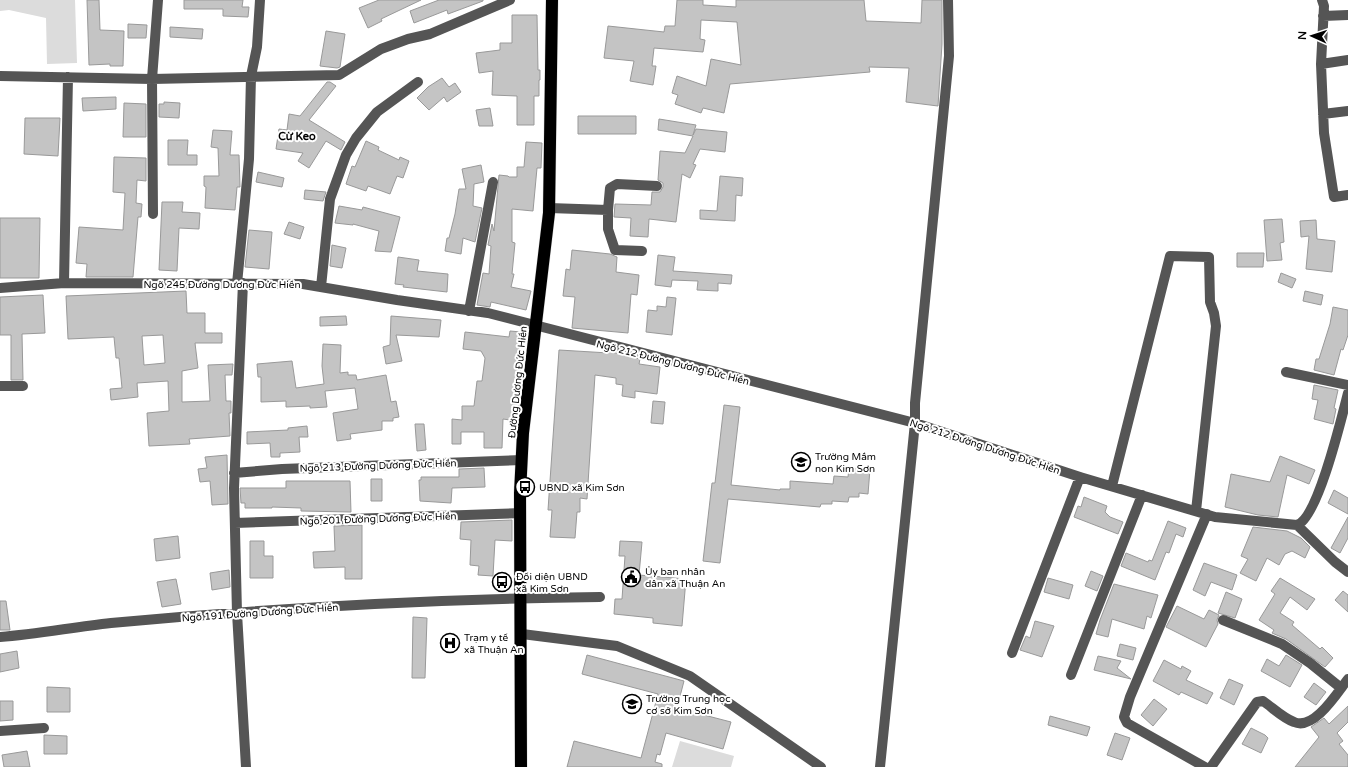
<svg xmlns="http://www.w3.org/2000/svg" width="1348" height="767" font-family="'Varela Round',sans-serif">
<rect width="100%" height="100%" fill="#fff"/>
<path fill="#dcdcdc" d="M0,0H75L77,63L47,64L46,18L9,10L0,11Z
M680,741L734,756L731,767H672Z"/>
<path fill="#c4c4c4" stroke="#999" fill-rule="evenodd" d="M87,0H99L100,30L124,31L123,66H110V64L89,65Z
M184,0H243L242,7H249L248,17L223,16V9H184Z
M379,0H421L381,19L382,21L368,28L359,8Z
M439,0H483V1L448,14L447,10L414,23L410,11Z
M677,0H703V5L736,7V0H864L866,21L921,23L922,0H942V44L938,106L906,102L909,68L869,67L870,72L730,84L724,113L703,108L701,113L675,104L678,95L672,93L677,76L706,86L711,59L741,65L737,22L701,20L700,39L705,40L703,52L654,48L652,66H656L653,85L630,81L634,61L604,58L608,26L664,32L665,26H675Z
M512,15H537L538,70H540V80H539V96H534V125H517V96L492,95L493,71L479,73L476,53L500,50V43H512Z
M128,24L147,25L146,38H128Z
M170,27L203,29L202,39L170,37Z
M326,31L345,34L340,67L337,68L320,66Z
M442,78L449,87L455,83L461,92L447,102L444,97L429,110L417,98L428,87Z
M327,82H330L336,86L309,120L345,142L341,150L326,141L309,168L298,161L303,153L276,149L279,129L287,130L289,114L300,116Z
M116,97V109L83,111L82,98Z
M164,102L180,103L179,118L159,117V104H164Z
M124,103L146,104V137H123Z
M490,108L493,126H479L476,110Z
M578,116H636V134H578Z
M25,118H60L58,156L24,154Z
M659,119L696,125L693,135L696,129L727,132L725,152L700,149L693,164L696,165L690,178L682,174L676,222L649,219L648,237L630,236L631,218L614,217L615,204L651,205L652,192H660L663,187V183L658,180L660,151L685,153L693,136L658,130Z
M213,130L232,131L230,155H239L240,187H237L235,210L205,208L206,187L204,186V176H219L218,148L211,147Z
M168,140H188L187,155H197V165H168Z
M366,141L379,147L378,150L399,160L400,157L409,161L403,178L397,176L390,194L368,186L366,191L346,184L352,166L355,167Z
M526,142L542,143L541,168H537L533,211L512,209V242L515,243L512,274H514L511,287L531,291L526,310L491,302L490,307L477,305L483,273L489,274L491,246L488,245L492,224L494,231L499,175L508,176L509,177H517V167H524Z
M114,157L146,158V181L137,180L136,203L142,204L141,217H138L133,277H86L87,264L76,263L79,227L123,230L125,193L113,192Z
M481,165L484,182L474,184L473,206L482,208L475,242L463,238L461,254L445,251L447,238H449L455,214L459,189H466L462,169Z
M258,172L284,178L282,187L256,182Z
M720,176L743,178L742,196L736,195L735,221L700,219V210L717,211Z
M305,190L326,192L323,201L304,199Z
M162,202H183L182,212L200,213L199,229L179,228L177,271L159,270Z
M339,206L362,210L363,207L400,217L391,252L375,251L379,231L353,224V225L335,223Z
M0,218H40L39,278H0Z
M1282,219L1284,242L1280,243L1282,260L1267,261L1264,220Z
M1316,220L1317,239L1335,241L1332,272L1306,269L1309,236L1301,237L1300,221Z
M289,222L304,227L300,239L284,234Z
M249,230L272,232L269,269L245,267Z
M332,245L346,248L342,268L330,266Z
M572,250L610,254L617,257L616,272L639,275L637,295L631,294L628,333L572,328L575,297L563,296L566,269L570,270Z
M1237,253H1264L1263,267H1237Z
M658,255L675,257L673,271L732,275L731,284L718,283V291L697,290L698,281L672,280L671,287L655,285Z
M398,257L419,260L417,271L448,274L447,292L403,287L404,285L395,284Z
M1281,273L1296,279L1292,288L1278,282Z
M186,291L187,313H205V333H222V343H195L198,368L182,371V402L210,401L208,365L233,364L232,375H225L226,401H231V413H229L230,436L189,439L190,444L149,446L147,413L169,411L168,381L137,383L138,397L111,400L110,389L122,388L119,358H116L114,337L68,339L66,296ZM163,335L165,363L144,365L142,336Z
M1305,291L1323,295L1321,305L1303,301Z
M43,295L45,333L22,334L23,380H11V335H0V297Z
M667,297L676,298L672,335L646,332L648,310L657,311V306L666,307Z
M1333,307L1348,310V335L1343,350L1341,349L1334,375L1314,370L1316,359H1319L1330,324Z
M346,316L347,325L320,326V317Z
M391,316L441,320L439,337L396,335L402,361L386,364L383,347L390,345Z
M510,331L521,332L518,355L522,356L520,373H523L517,421L503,419L502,448H484V432H461V444H452V419L462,420V406H474L477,381H482L485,358L481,351L463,349L465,332L509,337Z
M323,344L341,345L340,373L348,372V375H356L357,380L386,375L391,402L396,401L399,417L393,418V421H382V430L350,434L351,439L337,441L333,413L358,409L355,388L325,391L327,407L310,408V406L286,407V401L261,402V377H258L257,364L292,361L296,388L324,384L322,366Z
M559,350L609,353L610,351L612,352L640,359L639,364L660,367L657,394L635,391V398L622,396L623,385L616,384V378L595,375L587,499L580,498V512H577L575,538L550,537L552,510H548Z
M1314,385L1338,390L1334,408L1336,409L1333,424L1314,419L1318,400L1312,399Z
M653,401L665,402L663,424L651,423Z
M724,405L740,407L731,485L780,490V489H790V481L833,484L834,476L848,477L849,468L870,469L868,494L859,493V497H849L848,502L832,501V504H821L820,507L728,499L720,563L703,561L712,483H715Z
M415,424H424L426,450L417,451Z
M307,426L308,437H299L300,452L280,453V457H271L270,443L247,444V432L288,430V428Z
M227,455L228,504L212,505L210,481L200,482L198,469L207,468L205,457Z
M1280,456L1315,470L1309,484L1287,475L1278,517L1258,515L1225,507L1231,474L1270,482Z
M484,468L485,487L452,488L451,503L420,501L419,480H421V477H459V469Z
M371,479H382V501H371Z
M286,481H350L351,512L301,511V508L272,507V508H245V503H241L240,488H286Z
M1334,490L1348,498V514L1328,503Z
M1084,497L1107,506L1105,512L1110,517L1123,522L1118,534L1074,517L1078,506L1081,507Z
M1348,517V538L1340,553L1331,548Z
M512,520V541L495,540L493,576L478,575L479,566L470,565L471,540L460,539L461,522Z
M1168,521L1186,528L1183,537L1176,534L1169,553L1166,552L1155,580L1121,566L1126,553L1148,562L1149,560L1152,561Z
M362,525V579H345V567L314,568L313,552L335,551L334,526Z
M1253,527L1287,531L1301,538L1310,547L1305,558L1292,551L1285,554L1279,565L1267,558L1256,581L1240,573L1248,559L1241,556Z
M178,536L180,558L156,561L154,539Z
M250,541H264V556H273V578H250Z
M620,541L642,542L639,575L686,579L682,626L653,623V618L614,614L615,599H622L625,556H619Z
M1204,563L1237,575L1232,590L1211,582L1205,596L1193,590Z
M229,570L230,587L212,590L210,573Z
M1091,571L1103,576L1097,591L1085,586Z
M1048,578L1073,585L1069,599L1044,592Z
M1280,578L1315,599L1307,610L1290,597L1280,613L1294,622L1292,625L1320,649L1322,647L1333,658L1325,667L1286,639L1272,633L1274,630L1259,620L1275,594L1271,591Z
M176,579L181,604L162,607L157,582Z
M1114,584L1158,595L1151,618L1147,616L1144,629L1112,619L1108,637L1096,634L1100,620Z
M1343,591L1348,595V612L1335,600Z
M1226,592L1242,599L1235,618L1218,613Z
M0,601H6L10,630H0Z
M1177,606L1204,619L1209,610L1219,615L1217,620L1218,624L1206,647L1166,627Z
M413,617L427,618L425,678H412Z
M1035,621L1054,626L1042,657L1020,650L1026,636L1030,638Z
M1120,644L1136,648L1133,660L1117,656Z
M17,651L19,668L0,672V654Z
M587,655L684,681L677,708L731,722L723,749L666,733L660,755L657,754L655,762L662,764V767H567L574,741L641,758L658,694L582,674Z
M1286,655L1302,665L1290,687L1261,671L1267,659L1279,666Z
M1098,656L1121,661L1117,668L1131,679L1094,670Z
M1164,660L1181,669L1182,666L1191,671L1186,680L1213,693L1207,704L1181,692L1179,695L1153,681Z
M1229,679L1243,685L1234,705L1220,698Z
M1314,683L1326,692L1316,705L1304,697Z
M47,687L70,688V712H47Z
M1154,699L1167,709L1153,726L1141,715Z
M0,701H13V720L0,721Z
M1348,706V722L1337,733L1343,741L1339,744L1348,755V767H1295L1319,737L1311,727L1324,718L1329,724Z
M1050,716L1090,727L1087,736L1048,725Z
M1251,728L1265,735L1268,738L1261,753L1242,744Z
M1115,733L1130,738L1122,760L1107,755Z
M44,735L67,736V754H44Z
M27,751L30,767H4L2,755Z"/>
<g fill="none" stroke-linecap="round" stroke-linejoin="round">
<g stroke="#dbdbdb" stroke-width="13">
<path id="highway" d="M521,767L520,493L523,433L549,213L552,0"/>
</g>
<path stroke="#555" stroke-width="10" d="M1322,0L1324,6L1321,64L1324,133L1334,197L1348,195
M1323,16L1348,15
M1321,64L1348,60
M0,76L152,79L339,75L381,49L408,39L430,34L510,0
M1323,114L1348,111
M549,208L608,210L610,188L617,184L657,186
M608,210V229L615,250L642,251
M153,214L152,79L158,0
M64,283L68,77
M243,283L234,488L237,613L246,767
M237,284L249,159L251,76L257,47L260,0
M321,287L330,199L346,155L356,138L377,112L418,82
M0,288L64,283L303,284L397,300L488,313L915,423L1080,477L1215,517L1297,525C1318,518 1342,416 1348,393
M469,311L493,182
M1286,372L1348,385
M0,386H23
M234,473L282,469L522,460
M1112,486L1170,256L1209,257L1210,302L1214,313L1216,326L1196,511
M235,523L521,513
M1297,525L1335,562L1348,572
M1223,620L1282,644L1310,663L1341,688
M522,634L617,646L690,676L821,767
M0,637C37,634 74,627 111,623C273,608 437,599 600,597
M1012,653L1080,477
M1071,675L1142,495
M0,731L44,728
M880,767L915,423V403L949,56L948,0
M1205,767L1127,723L1124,717L1130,697L1207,514
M1211,767L1257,702L1263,701C1273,708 1283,718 1294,722C1314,731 1337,693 1348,679"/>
<use href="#highway" stroke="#000" stroke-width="12"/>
</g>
<defs>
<g id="school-ring" transform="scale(1)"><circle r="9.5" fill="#fff" stroke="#000" stroke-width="1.5"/><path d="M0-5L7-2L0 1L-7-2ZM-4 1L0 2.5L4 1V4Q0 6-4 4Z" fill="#000"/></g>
<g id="bus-ring" transform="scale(1)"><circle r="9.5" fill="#fff" stroke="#000" stroke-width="1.5"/><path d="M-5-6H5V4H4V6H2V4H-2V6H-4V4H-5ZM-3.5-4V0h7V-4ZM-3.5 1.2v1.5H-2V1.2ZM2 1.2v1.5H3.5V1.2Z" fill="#000"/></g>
<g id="civic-ring" transform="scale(1)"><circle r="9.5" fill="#fff" stroke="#000" stroke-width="1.5"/><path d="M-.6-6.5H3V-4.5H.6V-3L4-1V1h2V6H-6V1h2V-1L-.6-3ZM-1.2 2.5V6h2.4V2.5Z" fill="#000"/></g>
<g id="hospital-ring" transform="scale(1)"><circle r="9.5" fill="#fff" stroke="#000" stroke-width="1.5"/><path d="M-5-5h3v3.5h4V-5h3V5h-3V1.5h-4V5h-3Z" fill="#000"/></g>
</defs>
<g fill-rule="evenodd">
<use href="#school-ring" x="801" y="462"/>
<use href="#bus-ring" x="525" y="487"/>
<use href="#civic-ring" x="631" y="577"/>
<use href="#bus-ring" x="502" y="582"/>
<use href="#hospital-ring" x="450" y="643"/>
<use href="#school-ring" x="632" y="704"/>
</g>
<g text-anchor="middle" stroke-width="4" stroke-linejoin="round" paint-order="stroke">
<g font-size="10" fill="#000" stroke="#fff">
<text x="222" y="288">Ngõ 245 Đường Dương Đức Hiền</text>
<text transform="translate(673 362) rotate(14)" y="4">Ngõ 212 Đường Dương Đức Hiền</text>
<text transform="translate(517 382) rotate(-84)" y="4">Đường Dương Đức Hiền</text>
<text transform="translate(985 446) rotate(18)" y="4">Ngõ 212 Đường Dương Đức Hiền</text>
<text transform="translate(378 465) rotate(-2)" y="4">Ngõ 213 Đường Dương Đức Hiền</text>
<text transform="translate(378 518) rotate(-2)" y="4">Ngõ 201 Đường Dương Đức Hiền</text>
<text transform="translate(260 612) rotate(-4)" y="4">Ngõ 191 Đường Dương Đức Hiền</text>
</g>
<g font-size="10" fill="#000" stroke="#fff" text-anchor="start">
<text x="815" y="460">Trường Mầm<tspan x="815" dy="12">non Kim Sơn</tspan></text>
<text x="539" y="491">UBND xã Kim Sơn</text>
<text x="645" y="575">Ủy ban nhân<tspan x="645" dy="12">dân xã Thuận An</tspan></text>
<text x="516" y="580">Đối diện UBND<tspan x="516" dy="12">xã Kim Sơn</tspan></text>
<text x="464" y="641">Trạm y tế<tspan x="464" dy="12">xã Thuận An</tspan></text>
<text x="646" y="702">Trường Trung học<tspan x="646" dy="12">cơ sở Kim Sơn</tspan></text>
</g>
<g font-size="11" font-weight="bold" fill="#000" stroke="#fff">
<text x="297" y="140">Cừ Keo</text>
</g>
</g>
<g transform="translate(1312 36) rotate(273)" stroke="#ffffff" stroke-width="3" paint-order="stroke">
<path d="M0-3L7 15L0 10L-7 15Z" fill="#000000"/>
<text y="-6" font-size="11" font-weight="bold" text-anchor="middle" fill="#000000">N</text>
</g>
</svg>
